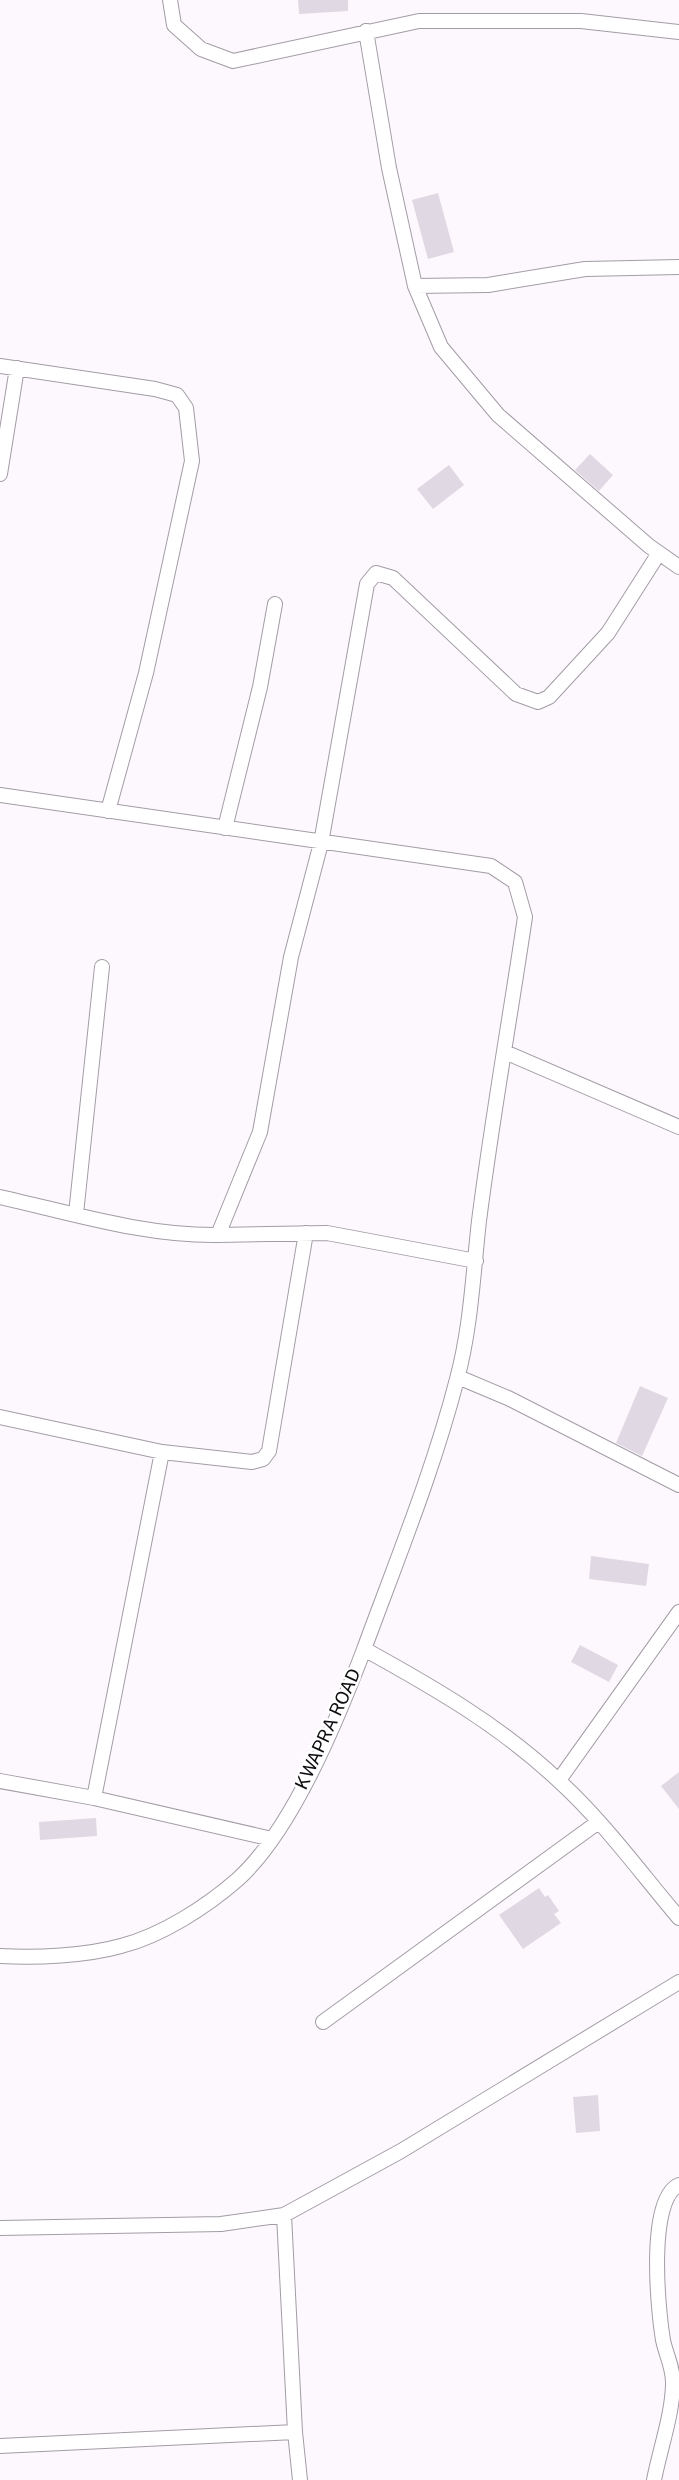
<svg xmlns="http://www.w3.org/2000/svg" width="679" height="2480" font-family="'Public Sans',sans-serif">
<rect width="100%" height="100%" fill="#fdf8fe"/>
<path fill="#e0d8e2" d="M298,0H348V11L299,14Z
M438,193L454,252L428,259L412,200Z
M590,454L613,475L599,491L575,470Z
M449,465L464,485L433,509L417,489Z
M640,1386L668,1398L642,1456L616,1443Z
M591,1556L649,1564L646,1586L589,1579Z
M580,1645L618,1665L609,1682L571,1662Z
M679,1772V1809L661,1786Z
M96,1818L97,1836L40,1840L39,1822Z
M539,1888L545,1897L548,1895L559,1911L554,1914L561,1923L523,1949L499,1915Z
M598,2095L600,2131L576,2133L573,2097Z"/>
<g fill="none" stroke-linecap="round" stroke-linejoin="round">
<g stroke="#a39ca6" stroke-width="16">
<path id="minor" d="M170,0L174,25L201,49L233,61L419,21H581L679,32
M366,31L389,168L415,286L441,347L498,415L649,546L679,567
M415,286L488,285L585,269L679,267
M0,366L155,389L177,395L186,408L192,461L146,673L108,811
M0,474L17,368
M0,795L491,866L515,882L525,917C510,1018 492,1119 479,1221C473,1274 471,1327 457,1379C433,1472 396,1562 363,1652C337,1720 292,1831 237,1880C206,1907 161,1936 121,1946C85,1956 37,1958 0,1956
M225,828L260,687L275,604
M505,1052L679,1127
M0,1197C72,1213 144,1236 218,1235L260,1132L291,957L321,843L367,584L376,573L393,578L516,694L538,702L549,697L608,633L659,553
M76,1214L102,967
M218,1235L327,1233L476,1261
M458,1377L508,1398L679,1485
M0,1417L162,1452L94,1798
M162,1452L252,1462L263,1459L269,1451L306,1233
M364,1649C433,1687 501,1726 559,1781C603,1821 640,1872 679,1918
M559,1780L679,1612
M0,1781L94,1798L272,1839
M323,2022L597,1823
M0,2228L221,2224L284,2215L401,2151L679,1982
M295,2432L300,2480
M0,2446L295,2432L284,2215
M654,2480C660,2449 672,2416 673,2385C674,2369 666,2355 663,2340C658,2310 647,2199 679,2185"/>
</g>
<use href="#minor" stroke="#fff" stroke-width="14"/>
</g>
<g text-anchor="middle" stroke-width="5" stroke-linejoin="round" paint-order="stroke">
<g font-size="18" fill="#0f0c10" stroke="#fff">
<text transform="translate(328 1729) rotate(-65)" y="6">KWAPRA ROAD</text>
</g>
</g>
</svg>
